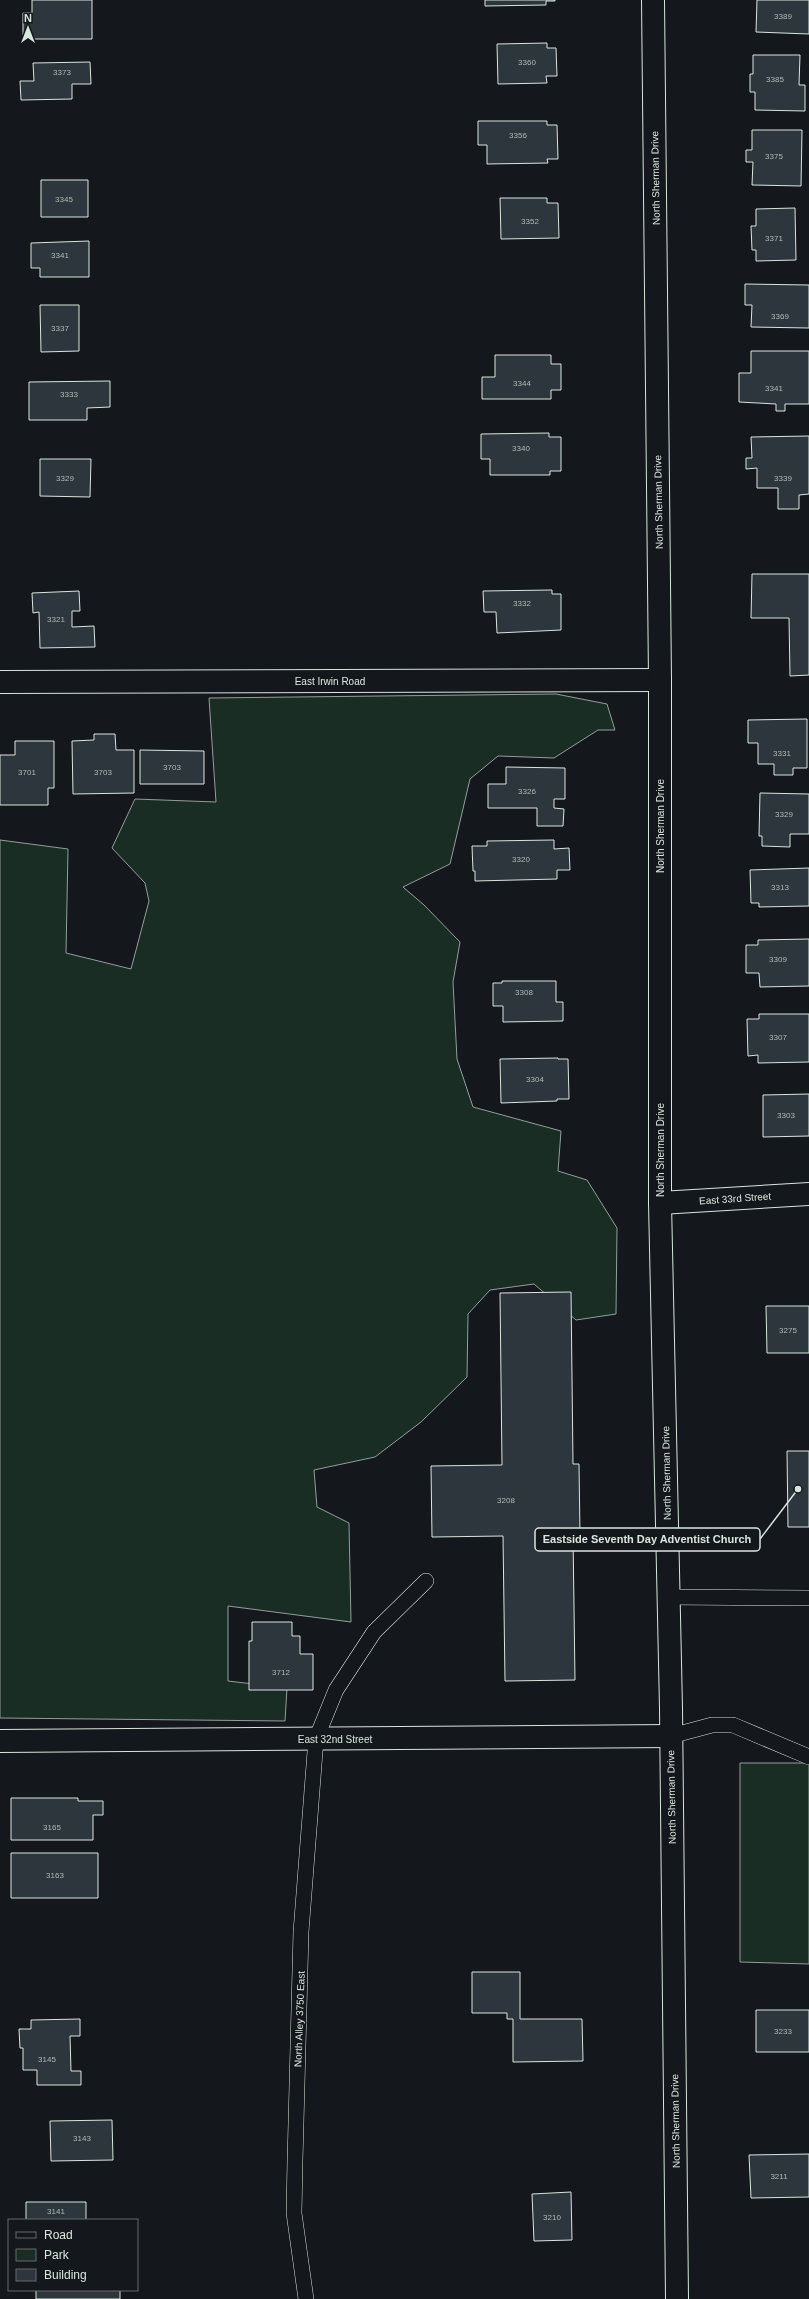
<svg xmlns="http://www.w3.org/2000/svg" width="809" height="2299" font-family="Arial,sans-serif">
<rect width="100%" height="100%" fill="#14181c"/>
<path fill="#1a2d24" stroke="#939e99" d="M556,694L607,704L615,730H598L554,758L498,756L470,779L450,864L403,887L424,905L460,942L453,982L457,1059L473,1107L561,1131L558,1171L587,1180L617,1228L616,1314L576,1320L534,1284L490,1290L468,1314L467,1377L421,1422L375,1457L314,1470L317,1507L349,1523L351,1622L228,1606V1681L287,1688L285,1721L0,1718V840L68,849L66,953L131,969L149,901L145,883L112,848L135,799L216,802L209,698Z
M740,1763H809V1964L740,1962Z"/>
<path fill="#2c363c" stroke="#d8e6dc" d="M32,0H92V39H31V34L23,35V13H32Z
M485,0H555V1H546V5L485,6Z
M757,0H809V34L756,32Z
M547,43V48H556L557,76H546L547,83L498,84L497,44Z
M753,55H800L799,85H805V111L755,110V92H750V74H753Z
M90,62L91,84H72V99L21,100L20,81H34L33,63Z
M478,121H547V125H557L558,159H547L548,163L487,164V145H478Z
M752,130H802L801,186L752,185L753,162H746V150H752Z
M41,180H88V217H41Z
M500,198H547V203H558L559,238L501,239Z
M795,208L796,260L756,261V250H752L751,226H756V209Z
M89,241V277H40V268H31V243Z
M745,284L809,285V328L751,327L752,305H745Z
M40,305H79V351L41,352Z
M751,351H809V404H785V411H776V404L739,402V373H751Z
M495,355H551V364H561V390H551V399H482V377H495Z
M110,381V407L87,408V420H29V382Z
M549,433V437H561V471H550V475H490V459H481V434Z
M809,436V494L799,495V509H778V488H757V468L746,469V458H752L751,437Z
M40,459H91L90,497L40,496Z
M752,574H809V675L790,676L789,618H751Z
M552,590V594H561V630L497,633L496,612H484L483,591Z
M79,591L80,611H72V627L94,626L95,647L40,648L39,612L33,613L32,593Z
M807,719V768H793V775H774V764H758V743H748V720Z
M94,734H115L116,750H134V793L73,794L72,741L94,740Z
M15,741H54V788H48V805H0V755H15Z
M140,750L204,751V784H140Z
M506,767L565,768V799H554V808L564,809L563,826H537V808H488V784H506Z
M760,793L809,794V834H790V847L762,846V836H759Z
M554,840V849L569,848L570,870H557V879L475,881V871H473L472,846H487V841Z
M809,868V906L759,907V903H751L750,870Z
M809,939V986L760,987L759,973H746V945H758V940Z
M502,981H556V1002H563V1021L503,1022V1006H493V983H502Z
M759,1014H809V1062L758,1063V1055L748,1056L747,1019H759Z
M558,1058V1059H568L569,1099H557V1101L501,1103L500,1059Z
M809,1094V1136L763,1137V1095Z
M571,1292L573,1464H579L580,1535H573L575,1680L505,1681L503,1536L432,1537L431,1466L502,1465L500,1293Z
M766,1306H809V1353H767Z
M787,1451H809V1527H788Z
M252,1622H292V1636H300V1654H313V1690H249V1641H252Z
M11,1798H78V1801H103V1815H93V1840H11Z
M11,1853H98V1898H11Z
M472,1972H520V2019H582L583,2061L513,2062V2019H507V2013H472Z
M756,2010H809V2052H756Z
M80,2019V2036H70L71,2071H81V2085H37V2070H23V2048H20L19,2029H31V2020Z
M112,2120L113,2160L51,2161L50,2121Z
M809,2154V2197L751,2198L749,2155Z
M571,2192L572,2240L534,2241L532,2194Z
M26,2202H86V2220H26Z
M36,2290H120V2299H36Z"/>
<g fill="none" stroke-linecap="round" stroke-linejoin="round">
<g stroke="#d8e6dc" stroke-width="16">
<path id="lane" d="M669,1597L809,1598
M671,1736L712,1725H733L809,1757
M306,2299L294,2213L295,2161L301,1932L316,1739L336,1690L374,1632L426,1581"/>
</g>
<g stroke="#d8e6dc" stroke-width="24">
<path id="street" d="M0,682L660,680
M660,1203L809,1194
M0,1741L671,1736"/>
</g>
<g stroke="#d8e6dc" stroke-width="24">
<path id="secondary" d="M653,0L660,680V1203L671,1708L677,2299"/>
</g>
<use href="#lane" stroke="#14181c" stroke-width="15"/>
<use href="#street" stroke="#14181c" stroke-width="22"/>
<use href="#secondary" stroke="#14181c" stroke-width="22"/>
</g>
<g text-anchor="middle" stroke-width="3" stroke-linejoin="round" paint-order="stroke">
<g font-size="8" fill="#adbab4">
<text x="783" y="19">3389</text>
<text x="527" y="65">3360</text>
<text x="62" y="75">3373</text>
<text x="775" y="82">3385</text>
<text x="518" y="138">3356</text>
<text x="774" y="159">3375</text>
<text x="64" y="202">3345</text>
<text x="530" y="224">3352</text>
<text x="774" y="241">3371</text>
<text x="60" y="258">3341</text>
<text x="780" y="319">3369</text>
<text x="60" y="331">3337</text>
<text x="522" y="386">3344</text>
<text x="774" y="391">3341</text>
<text x="69" y="397">3333</text>
<text x="521" y="451">3340</text>
<text x="65" y="481">3329</text>
<text x="783" y="481">3339</text>
<text x="522" y="606">3332</text>
<text x="56" y="622">3321</text>
<text x="782" y="756">3331</text>
<text x="172" y="770">3703</text>
<text x="27" y="775">3701</text>
<text x="103" y="775">3703</text>
<text x="527" y="794">3326</text>
<text x="784" y="817">3329</text>
<text x="521" y="862">3320</text>
<text x="780" y="890">3313</text>
<text x="778" y="962">3309</text>
<text x="524" y="995">3308</text>
<text x="778" y="1040">3307</text>
<text x="535" y="1082">3304</text>
<text x="786" y="1118">3303</text>
<text x="788" y="1333">3275</text>
<text x="506" y="1503">3208</text>
<text x="281" y="1675">3712</text>
<text x="52" y="1830">3165</text>
<text x="55" y="1878">3163</text>
<text x="783" y="2034">3233</text>
<text x="47" y="2062">3145</text>
<text x="82" y="2141">3143</text>
<text x="779" y="2179">3211</text>
<text x="56" y="2214">3141</text>
<text x="552" y="2220">3210</text>
</g>
<g font-size="10" fill="#d8e6dc" stroke="#14181c">
<text transform="translate(655 178) rotate(-91)" y="4">North Sherman Drive</text>
<text transform="translate(658 502) rotate(-91)" y="4">North Sherman Drive</text>
<text x="330" y="685">East Irwin Road</text>
<text transform="translate(660 826) rotate(-90)" y="4">North Sherman Drive</text>
<text transform="translate(660 1150) rotate(-90)" y="4">North Sherman Drive</text>
<text transform="translate(735 1198) rotate(-4)" y="4">East 33rd Street</text>
<text transform="translate(666 1473) rotate(-91)" y="4">North Sherman Drive</text>
<text x="335" y="1743">East 32nd Street</text>
<text transform="translate(671 1797) rotate(-91)" y="4">North Sherman Drive</text>
<text transform="translate(299 2019) rotate(-88)" y="4">North Alley 3750 East</text>
<text transform="translate(675 2121) rotate(-91)" y="4">North Sherman Drive</text>
</g>
</g>
<path fill="none" stroke="#d8e6dc" stroke-width="1.5" d="M798 1489L760 1539"/>
<circle fill="#d8e6dc" stroke="#14181c" stroke-width="1.5" cx="798" cy="1489" r="4"/>
<rect fill="#14181c" stroke="#d8e6dc" stroke-width="1.5" x="535" y="1528" width="225" height="23" rx="4"/>
<g font-size="11" text-anchor="middle" font-weight="bold" fill="#d8e6dc">
<text x="647" y="1543">Eastside Seventh Day Adventist Church</text>
</g>
<rect x="8" y="2219" width="130" height="72" fill="#14181c" stroke="#626a69"/>
<rect x="16" y="2232" width="20" height="6" fill="#14181c" stroke="#626a69"/>
<text x="44" y="2239" font-size="12" fill="#d8e6dc">Road</text>
<rect x="16" y="2249" width="20" height="12" fill="#1a2d24" stroke="#626a69"/>
<text x="44" y="2259" font-size="12" fill="#d8e6dc">Park</text>
<rect x="16" y="2269" width="20" height="12" fill="#2c363c" stroke="#626a69"/>
<text x="44" y="2279" font-size="12" fill="#d8e6dc">Building</text>
<g transform="translate(28 28)" stroke="#14181c" stroke-width="3" paint-order="stroke">
<path d="M0-3L7 15L0 10L-7 15Z" fill="#d8e6dc"/>
<text y="-6" font-size="11" font-weight="bold" text-anchor="middle" fill="#d8e6dc">N</text>
</g>
</svg>
